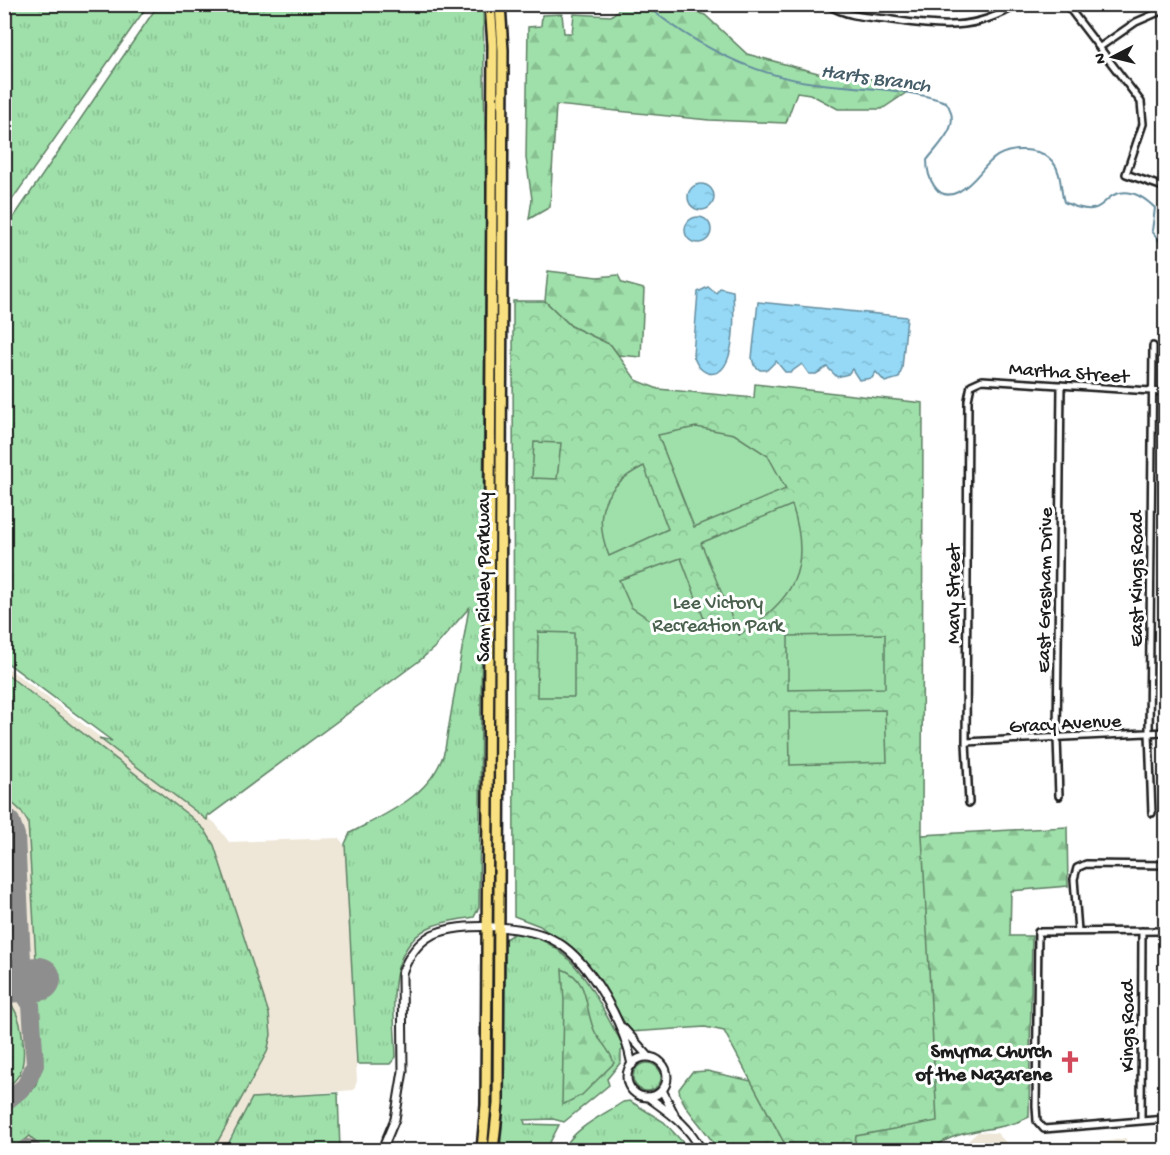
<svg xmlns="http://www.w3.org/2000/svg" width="1170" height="1155" font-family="'Gochi Hand',sans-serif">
<defs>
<pattern id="grass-tufts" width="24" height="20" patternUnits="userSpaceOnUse" patternTransform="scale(1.5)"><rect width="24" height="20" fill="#9fe0aa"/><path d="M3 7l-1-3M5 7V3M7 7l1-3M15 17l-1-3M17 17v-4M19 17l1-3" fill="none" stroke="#88c092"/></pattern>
<pattern id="forest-firs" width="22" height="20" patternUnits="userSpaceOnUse" patternTransform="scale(1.5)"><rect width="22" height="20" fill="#9fe0aa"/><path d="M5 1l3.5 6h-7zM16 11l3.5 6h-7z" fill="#88c092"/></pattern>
<pattern id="park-crowns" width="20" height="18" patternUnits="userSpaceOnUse" patternTransform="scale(1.5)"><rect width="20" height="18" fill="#9fe0aa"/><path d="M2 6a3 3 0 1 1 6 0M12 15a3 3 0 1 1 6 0" fill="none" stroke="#88c092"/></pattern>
<pattern id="water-ripples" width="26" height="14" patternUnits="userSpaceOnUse" patternTransform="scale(1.5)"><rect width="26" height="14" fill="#95d9f7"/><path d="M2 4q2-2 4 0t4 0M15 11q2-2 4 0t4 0" fill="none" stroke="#80bad3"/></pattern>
</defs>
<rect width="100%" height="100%" fill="#fff"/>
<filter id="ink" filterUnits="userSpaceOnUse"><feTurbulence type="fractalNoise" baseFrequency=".0167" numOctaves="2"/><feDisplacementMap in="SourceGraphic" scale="12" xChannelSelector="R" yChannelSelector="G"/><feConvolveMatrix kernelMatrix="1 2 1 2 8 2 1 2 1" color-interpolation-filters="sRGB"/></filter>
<g filter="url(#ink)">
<path fill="#eee7d8" d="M4,665L215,823L229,842L339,838L345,846L357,1081L354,1090L253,1098L223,1150H5Z
M978,1132L997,1133L1013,1150H958Z
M1126,1138L1127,1150H1062Z"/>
<path fill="url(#grass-tufts)" stroke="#5e7e63" stroke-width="1.5" d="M5,4L148,5L5,210L4,5Z
M158,5H483L486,207L479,907L474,917C459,920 442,921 428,928C383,953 395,1014 396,1057L390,1064H357L345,844L350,833C388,813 434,794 445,749L469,608L435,647L419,661L210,815L208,814L207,820L99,738L112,741L5,661V230Z
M5,673L191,817L205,830L214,845L269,1014L271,1035L267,1052L213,1150H43L30,1136L13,1150H5V1113L35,1087L42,1064L28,822L21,811L5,796Z
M515,933C578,940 596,1002 625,1048L621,1051V1062L607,1079L609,1085L564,1122L553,1119L524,1120L525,1124L559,1125L546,1150H500L504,1104L505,947V939Z
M5,1000C22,1009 26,1049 22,1067C20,1077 11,1084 5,1090Z
M633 1077a14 14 0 1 1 28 0a14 14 0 1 1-28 0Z
M338,1093L340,1150H225L252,1098Z
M630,1101L664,1122L690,1150H563C575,1127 602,1116 623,1102Z"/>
<path fill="url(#forest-firs)" stroke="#5e7e63" stroke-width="1.5" d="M622,5H672L705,15L747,54L818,73L919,84L882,109H838L810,94L797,92L786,123L709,120L556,105L550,207L529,219L532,199L526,158L528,27L541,26L542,15L562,14L564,33H572L574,14L611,16L622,7Z
M548,271L598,277L618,275L622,283L644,289L641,357L618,355L611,345L571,326L545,301Z
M1067,827L1068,886L1011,891L1010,936H1032L1029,1117C997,1134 960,1125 931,1150H717C709,1131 680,1107 679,1089L692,1072L707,1071L751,1081L922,835Z
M562,969C592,980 583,1011 596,1034C603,1045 610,1050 614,1063L582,1095L562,1105L564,1001Z"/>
<path fill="url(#park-crowns)" stroke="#5e7e63" stroke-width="1.5" d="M513,301H545L571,326L611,345L636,380L658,389L754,398L755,384L923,403L922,835L937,1121L856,1136L854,1150H788L724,1031L705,1027L631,1032L583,960L540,926L514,916Z"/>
<path fill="#9fe0aa" stroke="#5e7e63" stroke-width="1.5" d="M696,427L734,434L768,456L786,489L694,527L658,435Z
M534,442L561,443L557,479L532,478Z
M644,466L668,529L609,556C592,514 603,486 644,466Z
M792,505C813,570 793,600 739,635L701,543Z
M681,558L704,619L678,627L655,623L631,607L619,580Z
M538,632L574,633V697H537Z
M885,634V688L788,690V636Z
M885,710L887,762L790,765L789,712Z"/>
<path fill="url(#water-ripples)" stroke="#658d9f" stroke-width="1.5" d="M688 197a13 13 0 1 1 26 0a13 13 0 1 1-26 0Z
M685 230a13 13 0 1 1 26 0a13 13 0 1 1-26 0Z
M708,287L716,293L720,288L733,291C734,309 738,380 708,373C699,370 696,363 693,355L698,292Z
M758,302L907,317L902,368L899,378L885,382L876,372L872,378L859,380L852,369L848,374L837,377L827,367L816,374H809L802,364L791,372H785L776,361L767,370H760L754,365L752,358Z"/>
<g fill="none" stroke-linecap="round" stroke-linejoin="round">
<path stroke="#658d9f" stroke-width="2" d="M650,4L653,11C701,48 753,75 814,83C857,89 905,87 946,102C962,125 942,141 927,160C927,176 936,203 958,192C986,177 985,148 1025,150C1037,151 1045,153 1053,162C1062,173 1060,189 1064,202C1072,206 1082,210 1092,209C1102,208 1107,197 1116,194C1131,188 1145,198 1155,208L1152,231L1166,250"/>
<path stroke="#8e8e8e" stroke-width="18" d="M4,814L11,821L16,835L23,980L24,994L31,1005L35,1065L25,1086L4,1103
M24,1150L28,1148L33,1150"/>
<path stroke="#8e8e8e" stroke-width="44" d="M4,981L39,979"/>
<g stroke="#1c1c1c" stroke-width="10">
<path id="minor" d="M827,4C845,16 866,17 886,19C935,26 973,33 1018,4
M1066,4L1141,102L1143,124L1126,174L1166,188
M1100,47L1136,22L1166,9
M966,742L1166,732
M1059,796L1057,738L1061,385
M969,803L966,742L968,400L971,385L982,380L1166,392
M1152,813L1149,733L1153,346
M1078,931L1074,879L1077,868L1086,864L1166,865
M1166,931L1038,932L1036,1106L1037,1121L1044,1129L1166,1119
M1141,1121L1142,931"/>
</g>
<g stroke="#1c1c1c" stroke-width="11">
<path id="tertiary" d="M623,1028L649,1057
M627 1077a20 20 0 1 1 40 0a20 20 0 1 1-40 0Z
M662,1090L674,1114
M648,1097C670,1113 689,1125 701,1150
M382,1150L395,1119L403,1071L402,973C408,957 417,943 432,935C461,921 531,925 557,942C592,963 625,1026 632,1065"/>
</g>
<g stroke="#1c1c1c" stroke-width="14">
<path id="primary" d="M482,1150L486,1105L493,45L490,4
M493,1150L498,1104L503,50L500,4"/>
</g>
<use href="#minor" stroke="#fff" stroke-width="5"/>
<use href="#tertiary" stroke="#fff" stroke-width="7"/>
<use href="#primary" stroke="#f9e181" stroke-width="9"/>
</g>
</g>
<defs>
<g id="church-bare" transform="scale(1.8)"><path d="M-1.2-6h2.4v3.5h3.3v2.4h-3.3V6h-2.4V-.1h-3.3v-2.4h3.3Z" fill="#d1495b" stroke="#fff" stroke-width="2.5" paint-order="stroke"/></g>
</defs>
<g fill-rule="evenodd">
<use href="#church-bare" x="1070" y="1062"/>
</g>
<g text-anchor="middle" stroke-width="6" stroke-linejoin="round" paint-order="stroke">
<g font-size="20" fill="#1c1c1c" stroke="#fff">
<text transform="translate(1069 371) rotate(4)" y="7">Martha Street</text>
<text transform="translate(482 577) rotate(-90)" y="7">Sam Ridley Parkway</text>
<text transform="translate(1135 579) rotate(-90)" y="7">East Kings Road</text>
<text transform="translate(1043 590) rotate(-89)" y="7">East Gresham Drive</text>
<text transform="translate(952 594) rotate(-90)" y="7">Mary Street</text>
<text transform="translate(1065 722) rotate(-3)" y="7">Gracy Avenue</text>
<text transform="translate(1126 1026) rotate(-90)" y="7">Kings Road</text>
</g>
<g font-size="20" fill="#4a614e" stroke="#fff">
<text x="718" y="608">Lee Victory<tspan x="718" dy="23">Recreation Park</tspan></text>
</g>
<g font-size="20" font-weight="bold" fill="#1c1c1c" stroke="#fff" text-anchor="end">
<text x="1052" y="1057">Smyrna Church<tspan x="1052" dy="23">of the Nazarene</tspan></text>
</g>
<g font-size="21" font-style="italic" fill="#465e69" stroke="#fff">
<text transform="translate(876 77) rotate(8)" y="7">Harts Branch</text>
</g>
</g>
<rect width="1170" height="1155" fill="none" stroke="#fff" stroke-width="24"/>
<rect x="12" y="12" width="1146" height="1131" fill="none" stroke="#1c1c1c" stroke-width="2" filter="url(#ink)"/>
<g transform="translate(1113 57) rotate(263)" stroke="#ffffff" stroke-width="4.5" paint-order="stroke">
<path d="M0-4.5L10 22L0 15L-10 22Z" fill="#1c1c1c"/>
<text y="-9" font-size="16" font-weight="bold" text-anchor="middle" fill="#1c1c1c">N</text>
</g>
</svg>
